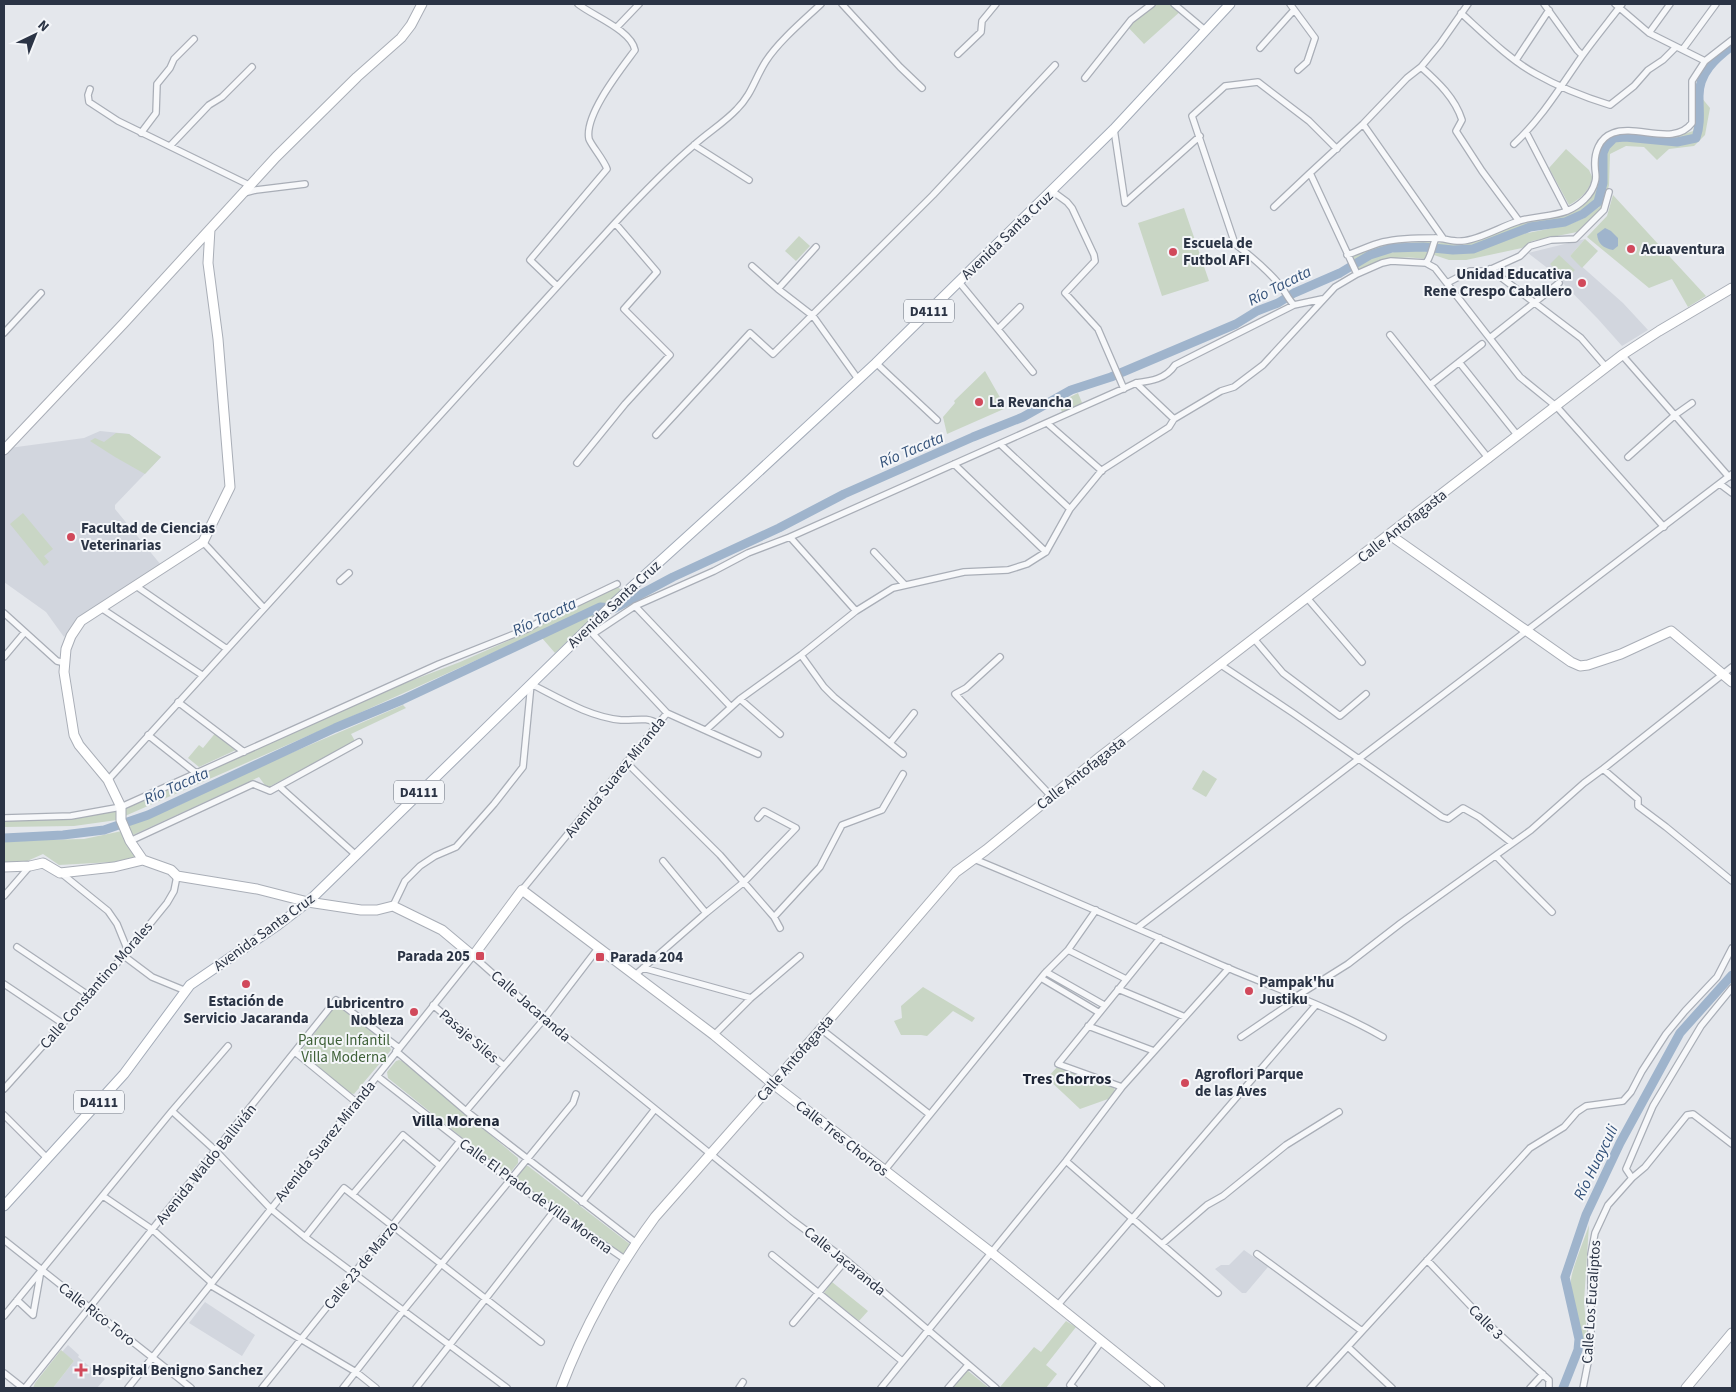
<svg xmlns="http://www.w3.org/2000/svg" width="1736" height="1392" font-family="'Source Sans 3',sans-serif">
<rect width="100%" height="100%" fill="#e4e7ec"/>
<path fill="#d2d6de" d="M1585,239L1570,256L1623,303L1648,330L1622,346L1598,319L1550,270L1528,253Z
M100,431L129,434L161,457L115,505V509L161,565L78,617L64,637L46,612L4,582V454L9,448L84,438Z
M1244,1250L1268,1267L1246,1293H1242L1215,1269L1221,1265H1229Z
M205,1302L255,1335L242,1356L189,1323Z
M68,1345L79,1355L78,1357L105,1379L97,1388H53L74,1361L62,1352Z"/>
<path fill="#c9d6c5" d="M1146,4H1176L1183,9L1144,44L1124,23Z
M1700,76C1699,82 1697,89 1697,95C1697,106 1702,123 1696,133C1684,152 1625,126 1608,141C1593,154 1605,181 1595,199C1593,202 1590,204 1587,206C1580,211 1572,217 1564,220C1552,224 1538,222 1526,226C1509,232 1491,243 1473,246C1460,249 1447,248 1435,247L1436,244L1442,242L1462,245L1479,240L1525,221L1564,214L1591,194L1599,150L1607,138L1617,133L1656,136H1678L1693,131C1698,112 1689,94 1700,76Z
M1701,97L1710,108L1705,135L1694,146L1669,149L1657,160L1644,147L1626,146L1610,154L1609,185L1603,211L1591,224L1577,232L1532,241L1522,248L1466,260H1449L1434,255L1435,251H1473L1512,236L1568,225L1584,218L1599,207L1605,184V154L1612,143L1620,140L1676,144L1698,139L1703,125Z
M1566,149L1589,170L1593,179C1587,192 1582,198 1569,205L1549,168Z
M1613,195L1706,296L1688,307L1672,279L1649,288L1587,237L1607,216Z
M1184,208L1209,281L1162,296L1138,223Z
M799,236L810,246L796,261L785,251Z
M1585,239L1598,251L1582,268L1570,256Z
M1430,242L1429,245C1399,246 1381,246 1354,262L1352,257L1374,246L1391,243Z
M1414,250L1429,252L1427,257L1424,259C1394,255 1383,259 1357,272L1356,266C1375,255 1393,251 1414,250Z
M1559,255L1575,270L1565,280L1550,264Z
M985,371L1006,408L947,434L943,417L955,403L954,401Z
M1078,393L1083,405L1063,414L1058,403Z
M116,433L129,434L161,457L145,474L115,457L90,441L95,438L104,442Z
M23,513L53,549L44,556L49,562L44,566L10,524Z
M617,586L621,590L605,606L601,604L335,724L125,816L124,807L400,685L460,662L528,632L549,619Z
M600,610L555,653L542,638Z
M403,705L406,708L351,734L355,741L267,788L259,777L133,835L127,825L175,807L256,768Z
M217,731L238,749L199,767L188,758L199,745L203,748Z
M1203,770L1217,779L1206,797L1192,789Z
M117,810V820L74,826L4,827V820Z
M122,831L136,857L113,862L59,865L43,854L25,862H4V841L84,839Z
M923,987L975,1018L972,1022L953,1011L927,1036L921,1035H901L894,1021L902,1018L901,1006Z
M337,1008H340L389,1044L391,1050L354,1094L350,1093L303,1054L301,1051L333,1009Z
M399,1060L402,1061L518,1158V1163L510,1173H506L388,1078L387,1072L396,1061Z
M1058,1066L1114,1088L1115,1091L1108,1099L1080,1109L1047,1078Z
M526,1166H528L631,1245L624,1255L517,1181L516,1178Z
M1589,1225L1584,1302L1588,1346L1585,1359C1585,1333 1570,1304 1571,1280C1572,1268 1585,1238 1589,1225Z
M832,1282L868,1311L859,1321L824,1293Z
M1066,1321L1076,1327L1046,1365L1057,1374L1046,1388L1000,1387L1034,1347L1041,1352Z
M61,1350L74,1361L53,1388H33L35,1383Z
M967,1370L989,1388H952Z"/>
<path fill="#9fb4cc" d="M1605,228L1611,231L1618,238V246L1613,250C1603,248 1598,244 1597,234Z"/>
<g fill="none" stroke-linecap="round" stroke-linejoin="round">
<path stroke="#9fb4cc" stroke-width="9" d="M4,838L63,835L104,830L148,815L335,728L402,700L600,607L615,608L673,577L779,528L844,494L973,437L1023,417L1071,390L1111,377L1236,324L1257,311L1278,303L1294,293L1340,273L1370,255L1392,248L1423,247L1453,250L1473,249L1530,227L1565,222L1583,214L1598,202L1603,183V153L1606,146L1614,138L1625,137L1677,142L1696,138C1701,124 1699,111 1699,96C1699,73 1715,59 1732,46
M1563,1388L1578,1350L1579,1339L1565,1277L1586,1215L1620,1143L1680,1033L1732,975"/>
<g stroke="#a9aeb7" stroke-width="8">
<path id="street" d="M842,4L900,67L922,88
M1174,4L1205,30
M1290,4L1315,38L1307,62L1298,70
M1544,4L1577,50L1582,55
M1615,4L1649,33L1705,61
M1461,13C1483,33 1510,60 1536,74C1559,87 1584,97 1610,105L1634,86L1648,70L1663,60L1676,47
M617,27L639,4
M1649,33L1670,4
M1260,48L1294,10
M1683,49L1716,4
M958,54L981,32L982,21L996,4
M1516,60L1549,10
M1421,67C1438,82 1455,98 1462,120L1456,131L1482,171L1519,221
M1085,78L1131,20L1152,4
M90,89L88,95L89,102L118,121L249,185
M1363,124L1443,238
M1114,129L1125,203L1200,136
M1526,132L1567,211
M141,133L156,113L157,84L170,68L174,59L194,39
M1514,144C1542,118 1561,86 1582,56C1595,38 1609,21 1622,4
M694,145L749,180
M170,146L209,105L222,97L252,67
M1052,191L1067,202L1072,208L1094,255L1095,261L1065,293L1098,329L1124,389
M244,193L256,190L305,184
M1274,207L1310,173
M1436,238C1432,246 1432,255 1426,263L1435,268L1520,377L1557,407L1664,527
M1347,255C1359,251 1371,245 1383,242C1400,238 1418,238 1435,238C1444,238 1453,242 1462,241C1479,240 1502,226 1519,221C1534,216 1552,217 1567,211C1579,206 1592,195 1595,182C1597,177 1595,172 1595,167C1594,153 1599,138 1613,133C1637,124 1674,147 1692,123V81L1705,61L1732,40
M752,266L778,289L813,316L858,379
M1490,269L1581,338L1606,367
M1357,274L1310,173L1363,124L1407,78L1421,67L1440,44L1468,4
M959,282L1033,372
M1447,283L1470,271H1487L1520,256L1530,246L1551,240L1575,239L1604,210L1609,192
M557,286L530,260L607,169C604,160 591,145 589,139C584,115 621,69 635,50C631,30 593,16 578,4
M778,289L816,247
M1294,305C1288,299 1285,291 1280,285C1267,270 1251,256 1235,244L1192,116L1225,86L1258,82L1309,121L1337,149
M998,329L1020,307
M4,333L41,293
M1390,335L1489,459
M1490,338L1559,283
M1622,355L1729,477
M1459,362L1518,436
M876,363L937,420
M1136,383L1174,419
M1430,385L1482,344
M1047,423L1102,471
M656,435L750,333L773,354L933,195L1055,65
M1000,444L1070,509
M1628,457L1675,415L1692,403
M577,463L625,404L670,355L624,309L657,272L615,223
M954,464L1046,552
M1720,484L1732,493
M790,537L856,611
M203,542L264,608
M874,552L904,584
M340,581L349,573
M136,586L227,649
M1308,599L1362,662
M635,606L731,707
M101,608L202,675
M4,613L57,661L65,663
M591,632L667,713L758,754
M593,634L635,606L714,571L748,553L790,537L1136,383C1151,381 1166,379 1175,365L1294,305L1322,299
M1255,640L1283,673L1340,716L1366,694
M801,655L824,687L834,697L903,754
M4,657L25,632
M1000,657L966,688L955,694L1051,796
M1221,665L1293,713L1442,817L1448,819L1463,808L1479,817L1512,843
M740,699L780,734
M178,702L244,752
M706,730L740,699L801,655L856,611L893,588L964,572L1008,570L1027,564L1046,552L1070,509L1102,470L1169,427L1174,419L1221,391L1234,387L1263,365L1335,287L1357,274L1382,263L1391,261L1426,263
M148,735L196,773
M890,743L914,713
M626,762L720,855L774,917L780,928
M1603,769L1638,799V806L1666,827L1732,881
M108,780L615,223C640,196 665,170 693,146C707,133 724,123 737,109C752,94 755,78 766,61C779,41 804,20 821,4
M280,787L356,855
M4,818L71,816L121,807L439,664L527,629L548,617L617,584
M130,841L253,784L270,791L359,742
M1496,856L1552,912
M974,859C1059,894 1143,931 1228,968C1280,990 1334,1009 1383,1037
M663,861L706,913
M61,873L108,911L117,924L128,951
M522,890L667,713
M4,896L30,866
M393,906L405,881L420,866L435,856L456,847L494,804L523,767L531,684C559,698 589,717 621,720C634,721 647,716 658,724
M774,917L820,867L842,825L882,810L903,774
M1137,928L1732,474
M17,947L88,995
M1068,950L1126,979
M124,956L152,977L186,991
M643,968L751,998
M1046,972L1104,1005
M634,976L706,913L744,882L796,828L764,811L758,818
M1041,978L1098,1012
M4,984L62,1023
M1118,989L1185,1017
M433,1005L504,1066
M1088,1026L1154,1051
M821,1029L929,1114
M714,1035L751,998L800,956
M1241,1037L1294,1001L1297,996L1348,964L1401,923L1531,830L1584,783L1603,769L1732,667
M396,1051L466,1111L636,1243
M295,1052L356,1102
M377,1076L510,1180L626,1260
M1122,1087L1058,1064L1160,938
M4,1089L128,951L167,903L174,891L177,876
M172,1111L216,1151L271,1209L305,1237L507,1388
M466,1111L544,1019L599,947
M4,1115L48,1159
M1066,1161L1218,1293
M884,1171L1045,973L1068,950L1096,910
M1632,1178L1626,1169L1653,1106L1701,1026L1732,988
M353,1194L403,1135L440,1166
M103,1196L153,1230L212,1283
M582,1202L655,1109
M305,1237L344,1188L541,1342
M4,1240L191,1388
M1162,1244L1207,1205L1223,1196L1286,1145L1339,1112
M1257,1254L1362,1331
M772,1255L902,1361
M1427,1260L1485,1321L1549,1380V1388
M210,1285L356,1372L376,1388
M17,1300L33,1315
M1057,1306L1316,1005
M33,1315L41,1270
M4,1316L172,1111L228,1046
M793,1323L846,1260
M1348,1347L1392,1388
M4,1373L23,1388
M25,1388L336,1000L399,1048
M128,1388L473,956L544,1019L792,1220L846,1260L996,1388
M262,1388L460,1141
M343,1388L403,1311L573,1103L576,1094
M416,1388L554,1211
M739,1388L743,1382
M881,1388L1066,1161L1122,1087L1229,968
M948,1388L968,1365
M1074,1388L1070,1385L1101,1342
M1310,1388L1530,1148L1564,1127L1577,1112L1586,1106L1623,1101L1631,1092L1642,1071L1666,1034L1685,1011L1717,977L1732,948
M1530,1388L1543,1374
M1583,1388L1591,1347V1254L1595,1233L1608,1205L1632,1178L1645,1167L1687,1115L1693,1114L1732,1144"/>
</g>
<g stroke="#a9aeb7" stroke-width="11">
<path id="secondary" d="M4,450L124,323L276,157L357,77L401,38L411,25L422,4
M1390,535L1571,662L1580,666L1588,665L1621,654L1671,631L1732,682
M143,860L130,841L121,820V807L108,780L79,745L74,735L64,672L66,649L71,636L81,621L203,542L230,487L218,339L208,263L210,229
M4,867L30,866L43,863L60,873L114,867L143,860L171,870L177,876L257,889L308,902L361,910H377L393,906L442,930L473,956L522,890L714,1035L773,1084L992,1253L1160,1388
M561,1388C583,1329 617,1268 655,1217L821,1029L956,872L986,850L1101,756L1622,355L1659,331L1732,288
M1686,1388L1732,1333"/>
</g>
<g stroke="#a3abb8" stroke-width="11">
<path id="primary" d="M4,1206L124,1074L190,985L278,925L308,902L613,604L743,486L876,363L1114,129L1230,4"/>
</g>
<use href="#street" stroke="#f7f8fa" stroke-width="5.5"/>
<use href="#secondary" stroke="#fff" stroke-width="9"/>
<use href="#primary" stroke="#fff" stroke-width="9"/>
</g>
<g fill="#d1495b" stroke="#f4f6f9" stroke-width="2">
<circle cx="1631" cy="249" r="5"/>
<circle cx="1173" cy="252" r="5"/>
<circle cx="1582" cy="283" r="5"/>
<circle cx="979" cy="402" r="5"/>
<circle cx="71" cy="537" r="5"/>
<rect x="475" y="951" width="10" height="10" rx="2.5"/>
<rect x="595" y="952" width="10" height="10" rx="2.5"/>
<circle cx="246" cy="984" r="5"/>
<circle cx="1249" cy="991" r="5"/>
<circle cx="414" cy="1012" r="5"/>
<circle cx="1185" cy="1083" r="5"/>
<path d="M78.5 1362.5h5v5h5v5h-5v5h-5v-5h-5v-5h5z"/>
</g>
<g text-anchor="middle" stroke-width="4" stroke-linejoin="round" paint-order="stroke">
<g fill="#f4f6f9" stroke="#676e7b" stroke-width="1">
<rect x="904" y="299.5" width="50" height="23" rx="4"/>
<rect x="394" y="780.5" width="50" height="23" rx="4"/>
<rect x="74" y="1090.5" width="50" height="23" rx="4"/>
</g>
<g font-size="14" font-weight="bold" fill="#2b3445">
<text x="929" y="316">D4111</text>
<text x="419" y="797">D4111</text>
<text x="99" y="1107">D4111</text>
</g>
<g font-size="15" fill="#2b3445" stroke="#f4f6f9">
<text transform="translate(1007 235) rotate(-44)" y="5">Avenida Santa Cruz</text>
<text transform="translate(1402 526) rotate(-38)" y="5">Calle Antofagasta</text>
<text transform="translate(614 604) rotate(-43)" y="5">Avenida Santa Cruz</text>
<text transform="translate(1081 773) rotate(-38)" y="5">Calle Antofagasta</text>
<text transform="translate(615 777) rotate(-51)" y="5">Avenida Suarez Miranda</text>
<text transform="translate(264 932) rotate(-36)" y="5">Avenida Santa Cruz</text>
<text transform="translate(96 985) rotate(-49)" y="5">Calle Constantino Morales</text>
<text transform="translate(531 1006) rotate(41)" y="5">Calle Jacaranda</text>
<text transform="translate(469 1036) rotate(41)" y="5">Pasaje Siles</text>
<text transform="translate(795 1058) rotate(-49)" y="5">Calle Antofagasta</text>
<text transform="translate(842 1138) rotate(38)" y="5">Calle Tres Chorros</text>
<text transform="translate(325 1141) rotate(-51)" y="5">Avenida Suarez Miranda</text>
<text transform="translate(206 1164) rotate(-51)" y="5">Avenida Waldo Ballivián</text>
<text transform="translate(536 1196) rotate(36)" y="5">Calle El Prado de Villa Morena</text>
<text transform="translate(845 1261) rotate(39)" y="5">Calle Jacaranda</text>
<text transform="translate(361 1265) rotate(-51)" y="5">Calle 23 de Marzo</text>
<text transform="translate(1591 1302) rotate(-86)" y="5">Calle Los Eucaliptos</text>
<text transform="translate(97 1314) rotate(38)" y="5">Calle Rico Toro</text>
<text transform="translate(1486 1322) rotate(45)" y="5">Calle 3</text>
</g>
<g font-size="15" font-weight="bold" fill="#2b3445" stroke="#f4f6f9" text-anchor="start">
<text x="1183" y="248">Escuela de<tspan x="1183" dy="17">Futbol AFI</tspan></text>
<text x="1641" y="254">Acuaventura</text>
<text x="1572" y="279" text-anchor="end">Unidad Educativa<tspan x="1572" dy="17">Rene Crespo Caballero</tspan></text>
<text x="989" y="407">La Revancha</text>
<text x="81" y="533">Facultad de Ciencias<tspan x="81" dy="17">Veterinarias</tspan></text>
<text x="470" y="961" text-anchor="end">Parada 205</text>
<text x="610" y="962">Parada 204</text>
<text x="1259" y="987">Pampak'hu<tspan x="1259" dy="17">Justiku</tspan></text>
<text x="246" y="1006" text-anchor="middle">Estación de<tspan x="246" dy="17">Servicio Jacaranda</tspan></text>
<text x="404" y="1008" text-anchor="end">Lubricentro<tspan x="404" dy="17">Nobleza</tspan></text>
<text x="1195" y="1079">Agroflori Parque<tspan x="1195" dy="17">de las Aves</tspan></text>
<text x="92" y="1375">Hospital Benigno Sanchez</text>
</g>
<g font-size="15" fill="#3f6138" stroke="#f4f6f9">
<text x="344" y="1045">Parque Infantil<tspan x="344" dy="17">Villa Moderna</tspan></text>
</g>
<g font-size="16" font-style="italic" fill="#34527a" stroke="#f4f6f9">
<text transform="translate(1279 285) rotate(-27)" y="6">Río Tacata</text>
<text transform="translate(911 449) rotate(-23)" y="6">Río Tacata</text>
<text transform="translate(544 616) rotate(-25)" y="6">Río Tacata</text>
<text transform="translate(176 785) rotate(-24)" y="6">Río Tacata</text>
<text transform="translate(1595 1162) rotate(-64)" y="6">Río Huayculi</text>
</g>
<g font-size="16" font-weight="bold" fill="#1d2536" stroke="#f4f6f9">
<text x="1067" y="1084">Tres Chorros</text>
<text x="456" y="1126">Villa Morena</text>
</g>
</g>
<rect width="1736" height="1392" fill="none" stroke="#2b3445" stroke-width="10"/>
<g transform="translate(35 35) rotate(43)" stroke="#f4f6f9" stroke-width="4" paint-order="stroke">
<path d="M0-4L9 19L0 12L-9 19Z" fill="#2b3445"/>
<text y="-8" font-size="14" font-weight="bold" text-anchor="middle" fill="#2b3445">N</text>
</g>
</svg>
